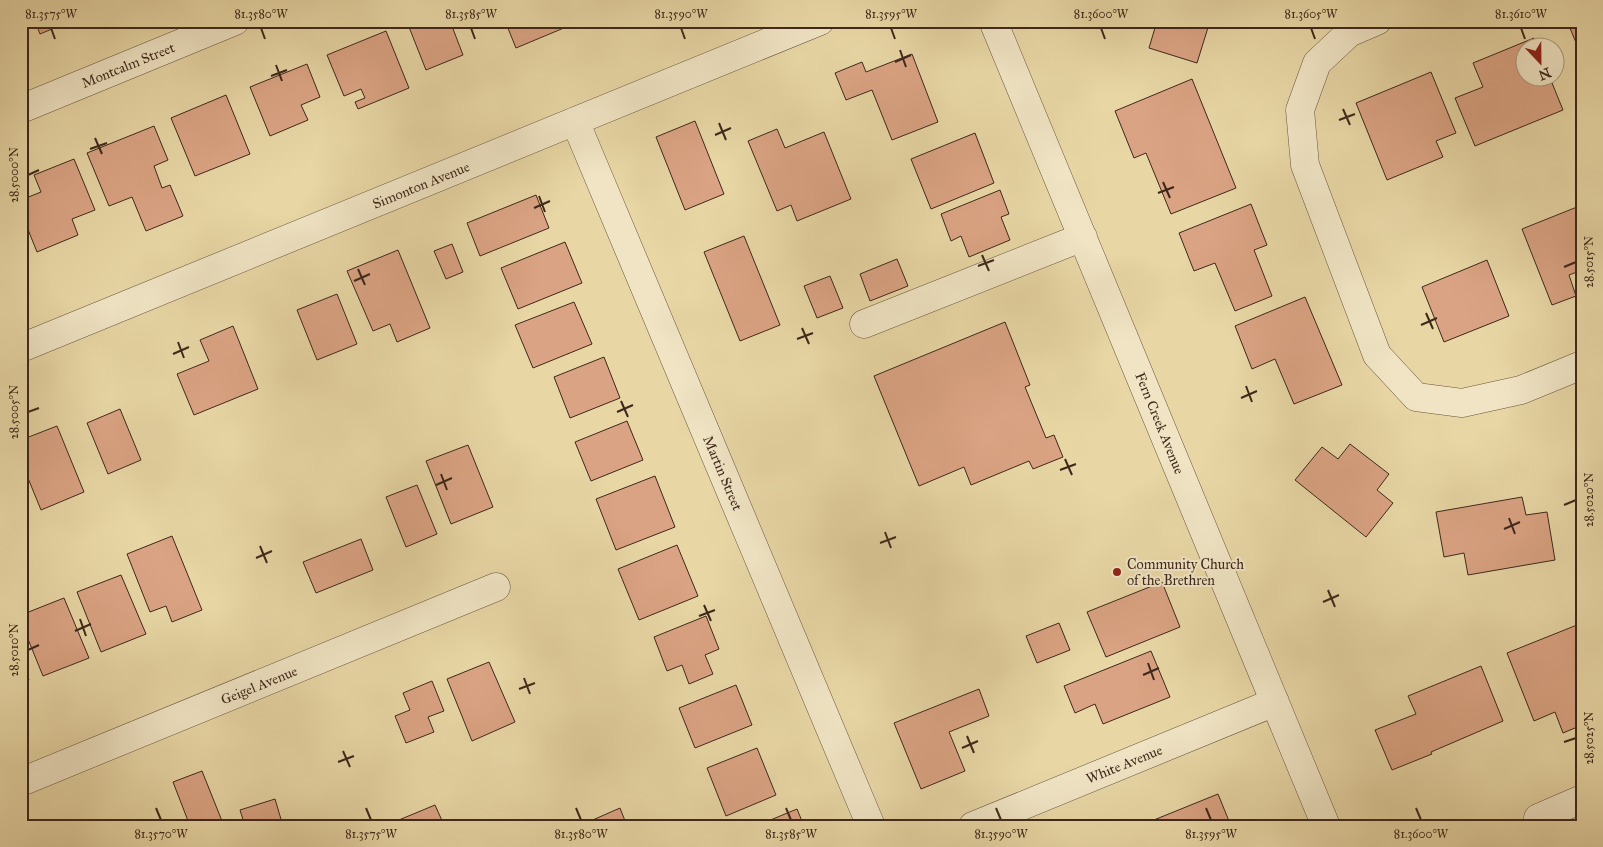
<svg xmlns="http://www.w3.org/2000/svg" width="1603" height="847" font-family="'IM FELL Great Primer',serif">
<rect width="100%" height="100%" fill="#e8d6a5"/>
<filter id="stains"><feTurbulence type="fractalNoise" baseFrequency=".004" numOctaves="4"/><feColorMatrix values="0 0 0 0 .2 0 0 0 0 .09 0 0 0 0 .02 0 0 0 .5 -.17"/></filter>
<radialGradient id="worn" r=".72"><stop offset=".6" stop-color="#630" stop-opacity="0"/><stop offset="1" stop-color="#630" stop-opacity=".3"/></radialGradient>
<path fill="#daa383" stroke="#3e281b" d="M35,21H71L40,34Z
M410,21H450L463,55L426,70L407,22Z
M505,21H569L571,25L516,48Z
M1157,21H1210L1197,63L1149,48Z
M1567,21H1582V57Z
M21,28L25,39L21,40Z
M386,31L409,88L358,109L355,102L365,98L361,89L344,96L327,55Z
M1534,38L1538,48H1526V78H1550L1563,110L1475,146L1455,98L1483,87L1473,63Z
M912,54L938,122L892,140L872,90L846,100L835,73L862,62L866,72Z
M307,64L320,97L301,105L308,120L270,136L250,87Z
M1431,72L1456,133L1436,141L1443,157L1387,180L1356,103Z
M1192,79L1236,188L1171,214L1146,153L1134,158L1115,111Z
M226,95L250,154L195,176L171,118Z
M695,121L724,194L685,210L656,137Z
M154,126L168,160L154,166L162,188L170,185L183,216L146,231L132,197L109,206L87,153Z
M777,129L785,148L824,132L851,199L797,221L791,205L777,211L748,141Z
M975,133L994,183L931,209L911,159Z
M74,159L95,210L72,219L78,235L37,252L21,212V200L41,192L34,175Z
M1000,190L1009,214L1001,217L1010,240L969,257L961,236L951,241L941,214Z
M536,195L549,228L480,256L467,223Z
M1251,204L1267,245L1254,250L1272,296L1235,311L1215,263L1194,271L1179,233Z
M1582,205V270L1569,275L1576,296L1552,305L1522,229Z
M744,236L780,325L740,341L704,252Z
M565,242L582,283L518,309L501,268Z
M452,244L463,272L446,279L434,251Z
M398,250L430,328L397,342L390,324L373,331L347,271Z
M897,259L908,286L870,301L860,274Z
M1487,260L1509,316L1444,342L1422,287Z
M830,276L843,308L817,318L804,286Z
M337,294L357,344L317,360L297,310Z
M1305,297L1342,385L1294,404L1275,359L1252,369L1235,326Z
M574,302L592,344L533,368L515,325Z
M1005,322L1030,385L1025,387L1046,438L1054,435L1063,457L1033,469L1029,461L971,485L964,467L919,486L874,376Z
M233,326L258,389L194,415L177,374L209,361L200,340Z
M604,357L620,398L570,418L554,377Z
M120,409L141,460L108,474L87,423Z
M627,421L643,460L591,481L575,442Z
M57,426L84,492L41,510L21,461V440Z
M1350,444L1389,474L1377,490L1393,503L1366,537L1295,480L1322,447L1338,459Z
M1582,444V472L1576,445Z
M468,445L493,507L451,524L426,461Z
M655,476L675,527L616,550L596,499Z
M417,485L437,534L406,547L386,497Z
M21,497L28,513L21,515Z
M1522,497L1526,515L1547,512L1555,560L1468,575L1464,553L1444,557L1436,512Z
M172,536L202,610L172,622L166,606L150,612L127,554Z
M361,539L373,570L316,593L303,562Z
M677,545L698,596L639,620L618,569Z
M121,575L146,634L101,652L77,592Z
M1162,582L1180,627L1106,657L1087,612Z
M64,598L89,658L43,676L21,622V615Z
M706,616L719,649L705,655L713,674L689,684L682,665L667,671L654,637Z
M1059,623L1070,650L1037,663L1026,636Z
M1582,623V725L1563,733L1555,712L1534,721L1507,653Z
M1151,651L1170,697L1103,724L1095,704L1075,713L1064,686Z
M21,661L29,680L21,683Z
M489,662L515,722L472,741L447,679Z
M1481,666L1503,721L1431,752L1432,754L1392,770L1375,730L1416,714L1408,696Z
M432,681L444,711L428,717L434,732L406,743L395,716L410,710L403,693Z
M736,685L752,725L695,748L679,708Z
M979,689L989,716L949,732L965,771L921,789L894,723Z
M757,748L776,795L726,816L707,768Z
M202,771L224,826H190L173,782Z
M1218,794L1231,826H1139Z
M275,799L283,826H245L240,810Z
M435,805L444,825L395,826L394,822Z
M620,808L627,826H579Z
M797,809L804,826H756Z"/>
<g fill="none" stroke-linecap="round" stroke-linejoin="round">
<g stroke="#68543e" stroke-width="29">
<path id="minor" d="M993,21L1326,826
M1377,21L1349,33L1317,63L1300,110L1305,165L1377,355L1416,397L1462,403L1521,390L1582,365
M21,109L235,21
M575,121L871,826
M864,324L1083,237
M21,348L820,21
M21,782L496,587
M1538,818L1582,799
M973,826L1275,702"/>
</g>
<use href="#minor" stroke="#f0e4c4" stroke-width="28"/>
</g>
<path fill="none" stroke="#3e281b" stroke-width="2" d="M51,28L55,39M261,28L265,39M471,28L475,39M681,28L685,39M891,28L895,39M1101,28L1105,39M1311,28L1315,39M1521,28L1525,39M900,50L906,67M895,62L911,55M276,65L282,81M271,76L287,70M1343,109L1350,125M1339,120L1355,114M719,123L726,140M715,135L731,128M95,138L102,154M90,149L107,143M28,175L39,170M1163,182L1170,198M1158,193L1174,187M539,196L545,212M534,208L550,201M982,255L989,271M978,266L994,260M1564,267L1576,262M358,269L365,285M354,281L370,274M1426,313L1433,329M1421,325L1437,318M802,328L809,344M797,339L813,333M178,342L184,358M173,354L189,347M1246,386L1252,402M1241,398L1257,391M621,401L628,417M28,412L39,408M617,412L633,405M1065,459L1072,475M1060,470L1076,464M441,474L447,490M436,485L452,478M1564,505L1576,500M1509,518L1515,534M1504,529L1520,522M885,532L891,548M880,543L896,537M260,546L267,563M256,558L272,551M1328,590L1335,607M1323,602L1339,595M704,605L711,621M699,616L715,610M80,619L86,636M75,631L91,624M28,650L39,645M1148,663L1154,680M1143,675L1159,668M524,678L530,694M519,689L535,683M967,736L974,753M1564,742L1576,738M962,748L978,741M343,751L350,767M338,762L354,756M156,808L161,820M366,808L371,820M576,808L581,820M786,808L791,820M996,808L1001,820M1206,808L1211,820M1416,808L1421,820"/>
<circle fill="#8f2418" stroke="#f0e4c4" stroke-width="2" cx="1117" cy="572" r="5"/>
<g text-anchor="middle" stroke-width="4" stroke-linejoin="round" paint-order="stroke">
<g font-size="14" fill="#3e281b" stroke="#f0e4c4">
<text transform="translate(128 65) rotate(-22)" y="5">Montcalm Street</text>
<text transform="translate(421 185) rotate(-22)" y="5">Simonton Avenue</text>
<text transform="translate(1160 423) rotate(68)" y="5">Fern Creek Avenue</text>
<text transform="translate(723 473) rotate(67)" y="5">Martin Street</text>
<text transform="translate(259 685) rotate(-22)" y="5">Geigel Avenue</text>
<text transform="translate(1124 764) rotate(-22)" y="5">White Avenue</text>
</g>
<g font-size="14" fill="#3e281b" stroke="#f0e4c4" text-anchor="start">
<text x="1127" y="569">Community Church<tspan x="1127" dy="16">of the Brethren</tspan></text>
</g>
</g>
<rect width="1603" height="847" fill="none" stroke="#e8d6a5" stroke-width="55"/>
<g transform="translate(1540 62) rotate(158)"><circle r="24" fill="#f0e4c4" stroke="#a99980"/>
<path d="M0-4L9 19L0 12L-9 19Z" fill="#8f2418"/>
<text y="-8" font-size="14" font-weight="bold" text-anchor="middle" fill="#3e281b">N</text>
</g>
<rect x="28" y="28" width="1548" height="792" fill="none" stroke="#3e281b" stroke-width="2"/>
<g font-size="12" text-anchor="middle" fill="#3e281b">
<text x="51" y="18">81.3575°W</text>
<text x="261" y="18">81.3580°W</text>
<text x="471" y="18">81.3585°W</text>
<text x="681" y="18">81.3590°W</text>
<text x="891" y="18">81.3595°W</text>
<text x="1101" y="18">81.3600°W</text>
<text x="1311" y="18">81.3605°W</text>
<text x="1521" y="18">81.3610°W</text>
<text transform="translate(14 175) rotate(-90)" y="4">28.5000°N</text>
<text transform="translate(1589 262) rotate(-90)" y="4">28.5015°N</text>
<text transform="translate(14 412) rotate(-90)" y="4">28.5005°N</text>
<text transform="translate(1589 500) rotate(-90)" y="4">28.5020°N</text>
<text transform="translate(14 650) rotate(-90)" y="4">28.5010°N</text>
<text transform="translate(1589 738) rotate(-90)" y="4">28.5025°N</text>
<text x="161" y="838">81.3570°W</text>
<text x="371" y="838">81.3575°W</text>
<text x="581" y="838">81.3580°W</text>
<text x="791" y="838">81.3585°W</text>
<text x="1001" y="838">81.3590°W</text>
<text x="1211" y="838">81.3595°W</text>
<text x="1421" y="838">81.3600°W</text>
</g>
<rect width="100%" height="100%" filter="url(#stains)"/>
<rect width="100%" height="100%" fill="url(#worn)"/>
</svg>
